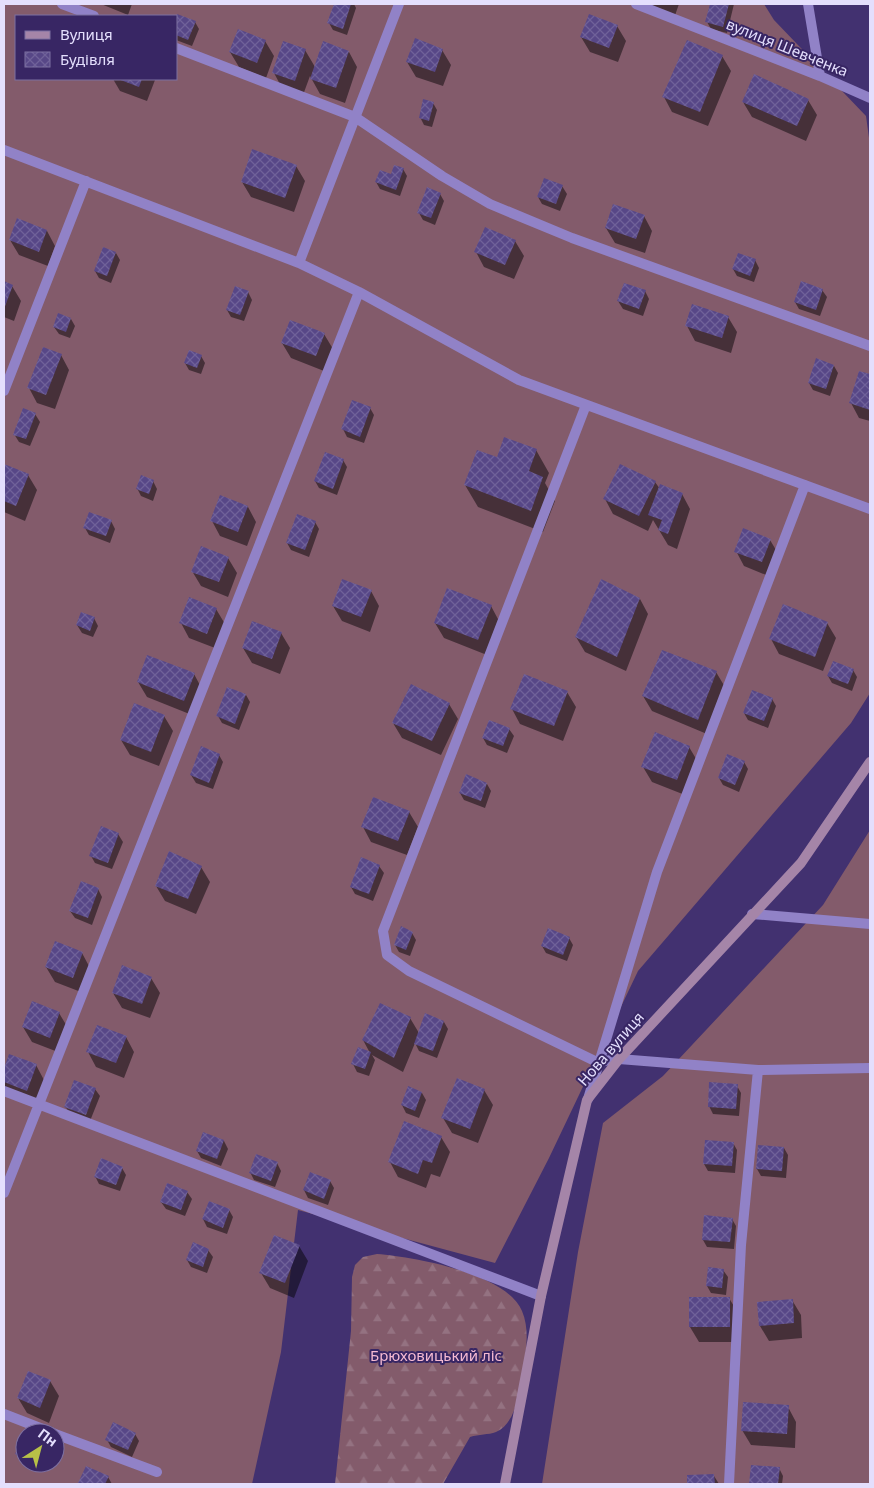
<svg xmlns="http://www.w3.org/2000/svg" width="874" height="1488" font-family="'Noto Sans',sans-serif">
<defs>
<pattern id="forest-firs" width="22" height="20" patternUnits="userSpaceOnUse" patternTransform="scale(1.25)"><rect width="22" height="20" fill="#835b6b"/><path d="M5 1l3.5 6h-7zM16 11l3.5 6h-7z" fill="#947281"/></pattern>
<pattern id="building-cross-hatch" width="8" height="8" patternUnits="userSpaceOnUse" patternTransform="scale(1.25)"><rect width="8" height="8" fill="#574787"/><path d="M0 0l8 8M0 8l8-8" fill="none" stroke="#6f6199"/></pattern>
</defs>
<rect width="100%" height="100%" fill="#423170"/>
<path fill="url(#forest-firs)" d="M377,1254C414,1257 506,1273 522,1311C530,1330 526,1351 523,1371C519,1390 517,1423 496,1432C488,1435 479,1434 470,1437L443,1484H335L351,1331L352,1277L355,1265L363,1257Z"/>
<path fill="#835b6b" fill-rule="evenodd" d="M4,4H764L774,20L866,116L870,145V693L851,723L638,971L549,1158L495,1263L298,1210L281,1352L252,1484H4ZM16,16H176V79H16ZM25,1433H55V1463H25Z
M870,830V1484H542L578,1252L603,1123L663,1076L823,905Z"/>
<path fill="#0007" d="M101,4H132L128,15Z
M336,4H354L356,8L347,35L333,30L329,23Z
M647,4H679L673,21Z
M711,4H734L727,33L711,29L707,22Z
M178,15L195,22L199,29L192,46L176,40Z
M617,26L626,41L618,62L590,52L581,37Z
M265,41L274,56L266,78L239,67L230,52Z
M305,50L315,67L349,52L357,67L345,103L320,94L310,76L303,95L282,88L274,73Z
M442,50L451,65L443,86L416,77L407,62Z
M722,56L731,71L708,126L672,112L664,97Z
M113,79H155V80L147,101L120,91Z
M808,100L817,115L806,141L752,117L743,102Z
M433,103L437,110L432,127L424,125L420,117Z
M296,166L305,181L294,212L251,197L242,182Z
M403,169L407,176L400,196L380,189L376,182Z
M562,186L567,194L560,211L542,204L538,197Z
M440,194L444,201L435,225L423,220L419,213Z
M644,216L652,231L645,253L615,243L606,228Z
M47,231L55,246L48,266L19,255L10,240Z
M515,241L524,256L514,279L484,267L476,252Z
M116,253L120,260L111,283L99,278L95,271Z
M755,260L759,268L754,282L737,276L733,269Z
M4,282L12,286L21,301L14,321L4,317Z
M822,290L827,297L820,316L799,309L795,302Z
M645,291L649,299L643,316L623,309L618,301Z
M248,292L252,300L244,321L231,317L227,310Z
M728,317L737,332L731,353L695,341L687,326Z
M71,319L75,326L70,338L59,334L54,327Z
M324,334L333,349L324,371L291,358L282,343Z
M61,355L69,370L55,409L37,403L29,388Z
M201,356L205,363L201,374L189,370L185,363Z
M834,366L838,373L830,396L813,390L809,383Z
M860,372L870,376V421L859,418L851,403Z
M370,408L374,415L364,443L347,437L343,429Z
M35,414L40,422L30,446L19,442L14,434Z
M536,450L549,473L545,483L555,501L543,532L478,507L465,485L497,459Z
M343,460L347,467L337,495L319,488L315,481Z
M4,465L28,475L37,490L25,521L4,512Z
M153,481L157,489L153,501L141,496L137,488Z
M655,482L660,489L682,494L690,509L677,549L668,545L653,520L648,531L613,514L605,499Z
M221,497L248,507L256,522L247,546L220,536L212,521Z
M111,521L115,529L110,543L89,535L85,528Z
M315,522L319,529L309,557L291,550L287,543Z
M770,540L779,555L771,577L744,566L736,551Z
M228,558L237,573L228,597L201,586L192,571Z
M371,591L379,606L370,632L342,621L333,606Z
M640,599L648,614L626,671L585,652L576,637Z
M491,606L499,621L487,655L444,638L435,623Z
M216,609L225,624L215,648L189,638L181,623Z
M94,618L98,626L93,637L82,633L77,625Z
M827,623L836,638L823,671L779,654L771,639Z
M281,633L290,648L280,674L252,663L243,648Z
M853,670L857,677L852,691L832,683L828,676Z
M716,672L725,687L707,734L652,711L643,696Z
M194,674L202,689L192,715L147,697L138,682Z
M567,692L576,707L563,741L520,724L512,709Z
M246,695L250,702L239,730L222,723L218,716Z
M772,699L776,706L768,728L748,720L744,713Z
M449,704L458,719L441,755L402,738L393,723Z
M164,716L173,731L159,766L130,755L121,740Z
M509,729L514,736L507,753L487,745L483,738Z
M689,747L698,762L685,795L652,782L643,767Z
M219,755L223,762L213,789L196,783L191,775Z
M744,762L748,769L739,792L723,785L719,778Z
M487,784L491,791L485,808L464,800L460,793Z
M409,812L418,827L407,855L371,842L363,827Z
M118,834L123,842L112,869L95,863L91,856Z
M379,866L384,873L373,901L355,894L351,887Z
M201,867L210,882L196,914L165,901L156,886Z
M98,889L102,897L92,925L75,918L70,911Z
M412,933L416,940L410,956L399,952L395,945Z
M569,938L573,945L567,961L546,953L542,946Z
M82,953L90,968L81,992L55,982L46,967Z
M151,978L160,993L150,1018L122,1008L113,993Z
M59,1013L68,1028L58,1052L32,1042L23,1027Z
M410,1018L419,1033L444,1022L448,1029L437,1058L419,1051L415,1043L403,1072L372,1055L375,1060L369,1076L357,1072L353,1064L370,1053L363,1040Z
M126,1037L134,1052L124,1078L96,1067L88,1052Z
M10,1055L36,1065L44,1080L35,1105L9,1095L4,1086V1071Z
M737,1086L741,1093L739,1116L713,1114L709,1106Z
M409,1088L422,1093L426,1100L419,1118L406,1113L402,1105Z
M95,1089L100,1096L90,1121L70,1114L65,1106Z
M484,1090L493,1105L478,1143L452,1133L443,1118Z
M204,1134L224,1141L228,1149L221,1166L201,1158L197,1151Z
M441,1137L450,1152L440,1177L431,1174L426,1188L398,1177L390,1162Z
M733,1143L737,1150L735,1173L708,1171L704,1164Z
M784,1148L788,1155L786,1178L761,1176L757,1169Z
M277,1163L281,1171L275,1187L254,1180L250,1172Z
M122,1168L126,1175L120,1191L99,1184L95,1176Z
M330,1181L334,1188L328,1205L308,1198L304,1190Z
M187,1192L192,1199L185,1216L166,1209L161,1202Z
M229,1210L233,1217L227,1234L207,1227L203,1219Z
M732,1219L736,1226L734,1249L707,1247L703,1240Z
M299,1246L308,1261L294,1298L270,1288L261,1273Z
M208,1250L213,1257L207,1273L191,1267L187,1260Z
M723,1270L728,1277L726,1295L711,1293L707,1286Z
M729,1298L738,1313V1342H699L690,1327Z
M792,1300L801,1315L802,1338L769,1341L760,1326Z
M29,1373L50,1381L59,1396L49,1423L27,1413L18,1398Z
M788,1407L796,1422L795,1448L751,1445L742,1430Z
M135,1434L139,1441L132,1457L111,1447L107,1440Z
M25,1439V1463H44L41,1471L21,1462L16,1454Z
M752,1466L779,1468L783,1476L782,1484H750Z
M714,1476L719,1484H689L688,1477Z
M108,1477L112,1484H80L79,1482Z"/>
<path fill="url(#building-cross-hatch)" d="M334,4H351L343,29L327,23Z
M710,4H729L723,27L705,22Z
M177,14L196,21L188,40L176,35Z
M589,14L618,25L609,48L580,37Z
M238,29L266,40L257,63L229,52Z
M415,38L443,49L435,72L406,62Z
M687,40L723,55L700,112L662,97Z
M283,41L306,49L295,81L272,73Z
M323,41L349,51L336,88L310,79Z
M754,74L809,99L797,126L742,102Z
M118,79H142L139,87Z
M423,99L434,102L429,121L419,118Z
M252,149L297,165L285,198L241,182Z
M394,165L404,168L396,190L375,182L380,170L391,174Z
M544,178L563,185L556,204L537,197Z
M427,187L441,193L431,218L417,213Z
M613,204L645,215L636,239L605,228Z
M17,218L47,230L39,252L9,240Z
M485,227L516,240L505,265L474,252Z
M103,247L116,252L107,276L94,271Z
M738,253L756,259L750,276L732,269Z
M4,281L13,285L4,309Z
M801,281L823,289L816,310L794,302Z
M624,283L646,290L639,309L617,301Z
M235,286L249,291L240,315L226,310Z
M692,304L729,316L722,338L685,326Z
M58,313L71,318L66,332L53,327Z
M290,320L325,333L316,356L281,343Z
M43,347L62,354L46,395L27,388Z
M189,350L202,355L197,368L184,363Z
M816,358L834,365L826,389L808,383Z
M859,371L870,374V410L849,403Z
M352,400L371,407L360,437L341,429Z
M23,408L36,413L26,439L13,435Z
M504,437L537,449L529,471L543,477L531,511L464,485L477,450L497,457Z
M325,452L344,459L333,489L314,481Z
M4,464L29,474L16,506L4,501Z
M620,464L656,481L639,516L603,499Z
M141,475L154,480L149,494L136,489Z
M660,484L683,493L668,534L658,530L662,520L648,515Z
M220,495L248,506L238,532L210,521Z
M89,512L112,520L106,536L83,528Z
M297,514L316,521L305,550L286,543Z
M743,528L771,539L762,562L734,552Z
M201,546L229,557L219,582L191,572Z
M342,579L372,590L361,617L332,606Z
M601,579L640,598L617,657L575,637Z
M447,588L492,605L478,640L434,623Z
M189,597L217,608L207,634L179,623Z
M783,604L828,622L815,657L769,639Z
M81,612L95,617L90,631L76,625Z
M252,621L282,632L272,659L242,648Z
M662,650L717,671L698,720L642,696Z
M147,655L195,673L184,701L137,682Z
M833,661L854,669L848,684L827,676Z
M524,674L568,691L554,726L510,709Z
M411,684L450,703L432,741L392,723Z
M227,687L246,694L235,724L216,716Z
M752,690L773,698L764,721L743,713Z
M134,703L165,715L151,752L120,740Z
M489,720L510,728L503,746L482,738Z
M655,732L690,746L677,780L641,767Z
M201,746L220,754L209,783L190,775Z
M727,754L745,761L735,785L718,778Z
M466,774L487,783L481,801L459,793Z
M373,797L410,811L398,841L361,827Z
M101,826L119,833L108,863L89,856Z
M169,851L202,866L188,899L155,886Z
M361,857L380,865L369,894L350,887Z
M81,881L99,888L88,918L69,911Z
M401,926L413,932L406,950L394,945Z
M548,928L570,937L563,955L541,946Z
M55,941L83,952L73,978L45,967Z
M122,965L152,977L142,1004L112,993Z
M32,1001L60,1012L50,1038L22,1027Z
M380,1003L411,1017L394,1058L362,1040Z
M425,1013L444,1021L433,1051L414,1044Z
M97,1025L127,1036L116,1063L86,1052Z
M358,1047L371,1052L365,1069L351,1064Z
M9,1054L37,1064L27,1091L4,1082V1068Z
M457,1078L485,1089L470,1129L441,1118Z
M74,1080L96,1088L86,1115L64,1107Z
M709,1082L738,1084L736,1109L708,1107Z
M408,1086L422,1092L415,1111L401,1105Z
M404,1121L442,1136L432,1163L423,1160L418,1174L388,1162Z
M203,1132L224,1140L217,1159L196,1151Z
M705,1140L734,1142L732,1166L703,1164Z
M758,1145L784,1147L782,1171L756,1169Z
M256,1154L278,1162L271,1181L249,1173Z
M101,1158L123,1167L116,1185L94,1177Z
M310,1172L331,1180L324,1199L303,1190Z
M167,1183L188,1191L181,1210L160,1202Z
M209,1201L230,1209L223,1228L202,1219Z
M704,1215L733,1218L730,1242L702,1240Z
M274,1235L300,1245L285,1283L259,1273Z
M193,1242L209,1249L203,1267L186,1260Z
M708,1267L724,1269L722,1288L706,1286Z
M689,1297H730V1327H689Z
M793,1299L794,1323L759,1326L757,1302Z
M28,1371L51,1380L40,1408L17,1398Z
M743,1402L789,1405L787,1434L741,1431Z
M113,1422L136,1433L128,1450L105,1440Z
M23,1437L25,1438V1459L15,1454Z
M751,1465L780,1467L778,1484H749Z
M86,1466L109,1476L105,1484L78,1483Z
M714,1474L715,1484H687V1475Z"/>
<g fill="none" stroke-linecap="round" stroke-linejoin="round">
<path stroke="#9182c7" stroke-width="10" d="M62,4L94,16
M636,4L820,76L870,98
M808,4L820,76
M176,48L355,117L442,176L490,204L572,238L870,346
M4,150L299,263L359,292L519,380L870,509
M299,263L399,4
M4,391L86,181
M586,405L383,931L387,955L409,971L597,1062L619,1059L758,1070L870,1068
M752,914L870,924
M4,1091L541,1296
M588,1099L657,872L805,485
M4,1193L359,292
M4,1414L53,1433
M55,1434L157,1472
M729,1484L741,1245L758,1070"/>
<path stroke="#a585a8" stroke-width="10" d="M505,1484L541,1296L587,1100L619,1059L801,863L870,762"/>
</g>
<g text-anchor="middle" stroke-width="4" stroke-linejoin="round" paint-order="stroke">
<g font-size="15" fill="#e4dffd" stroke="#382664">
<text transform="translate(787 48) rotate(22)" y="5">вулиця Шевченка</text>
<text transform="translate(611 1049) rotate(-49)" y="5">Нова вулиця</text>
</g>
<g font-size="15" fill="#f5bad2" stroke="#382664">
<text x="436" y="1361">Брюховицький ліс</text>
</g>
</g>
<rect width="874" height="1488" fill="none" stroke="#e4dffd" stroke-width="10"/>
<rect x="15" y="15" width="162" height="65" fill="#382664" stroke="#7d70a1"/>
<rect x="25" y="31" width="25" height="8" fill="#a585a8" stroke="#7d70a1"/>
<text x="60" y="40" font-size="15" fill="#e4dffd">Вулиця</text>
<rect x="25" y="52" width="25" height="15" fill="url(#building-cross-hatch)" stroke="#7d70a1"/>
<text x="60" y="65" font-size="15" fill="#e4dffd">Будівля</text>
<g transform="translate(40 1448) rotate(36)"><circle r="24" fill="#382664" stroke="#7d70a1"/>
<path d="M0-4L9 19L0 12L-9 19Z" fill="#b8c147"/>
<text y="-8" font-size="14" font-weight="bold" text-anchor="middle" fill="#e4dffd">Пн</text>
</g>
</svg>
